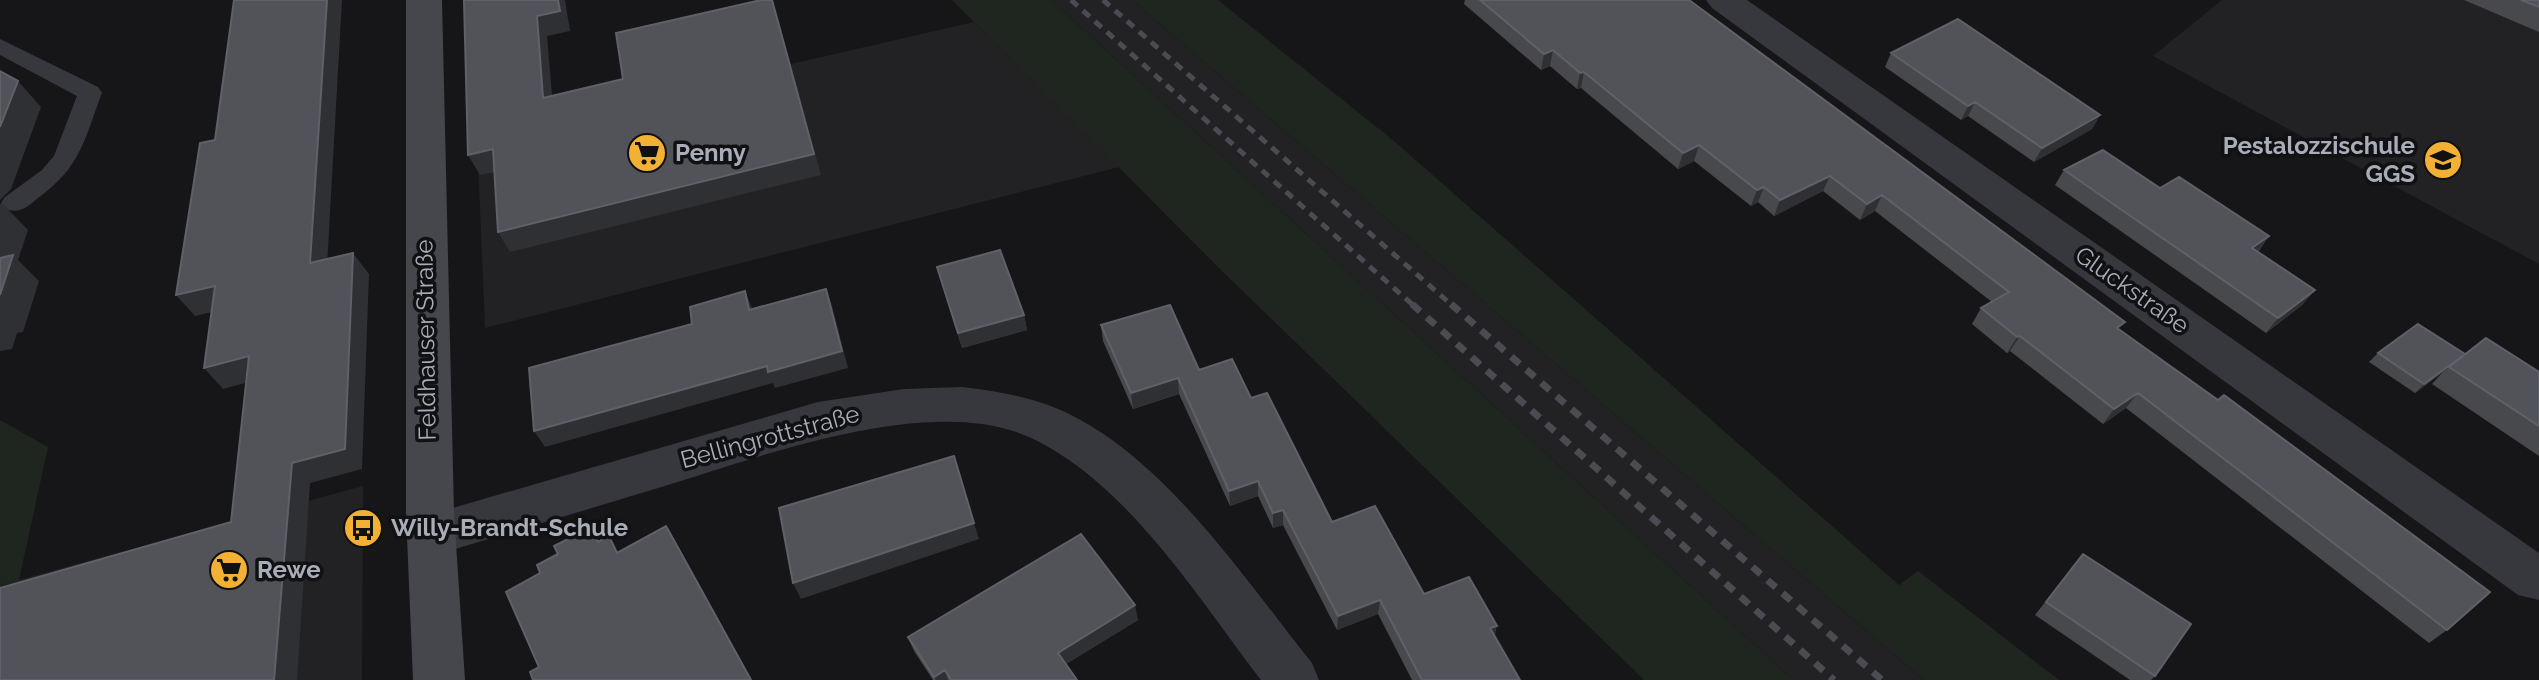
<svg xmlns="http://www.w3.org/2000/svg" width="2539" height="680" font-family="Raleway,sans-serif">
<rect width="100%" height="100%" fill="#161618"/>
<path fill="#222225" d="M1051,0H1132L1924,680H1793Z
M2222,0H2539V264L2153,56Z
M974,22L1119,167L485,328L477,136Z
M363,486L362,680H0V585Z"/>
<path fill="#1e261f" d="M952,0H1051L1793,680H1644L1221,270Z
M1132,0H1218L1394,141L1899,585L1918,571L2059,680H1924Z
M0,420L48,447L19,580L0,585Z"/>
<g fill="none" stroke-linecap="round" stroke-linejoin="round">
<path fill="#37383d" fill-rule="evenodd" d="M0,39L98,87L102,93C84,140 81,167 38,198C27,207 20,214 5,209L1,203L5,197L42,170L54,156L77,96L0,55Z"/>
<path fill="#37383d" fill-rule="evenodd" d="M1706,0H1747L2539,553V600L2518,595L1712,8Z
M962,387C996,391 1031,397 1063,411C1165,458 1243,577 1312,663L1319,680H1261C1198,598 1126,481 1029,437C929,392 757,458 658,488C583,511 507,533 432,556L415,550L407,535L415,520L432,514L818,402L904,389Z"/>
<path fill="#45474d" fill-rule="evenodd" d="M406,0H442L454,513L465,680H413L406,513Z"/>
<path stroke="#4a4c52" stroke-width="5" stroke-dasharray="9 7" stroke-linecap="butt" d="M1071,0L1414,306
M1103,0L1453,306"/>
<path stroke="#4a4c52" stroke-width="7" stroke-dasharray="11 9" stroke-linecap="butt" d="M1412,304L1834,680
M1451,304L1882,680"/>
</g>
<path fill="#47494d" d="M1465,0H1689L2120,330L2447,630L2429,643L2126,408L2103,424L2010,351L2007,353L1972,324L1981,308L1992,302L1875,211L1860,220L1823,191L1774,216L1758,202L1751,206L1694,161L1678,169L1581,88L1577,89L1550,66L1541,70L1464,4Z
M2464,0H2539V32Z
M1891,53L2100,115L2092,129L2034,162L1968,116L1961,120L1885,67Z
M2064,170L2160,188L2269,236L2258,252L2315,290L2302,305L2266,333L2055,185Z
M937,267L1024,315L1027,330L962,348Z
M1101,325L1199,370L1251,398L1332,522L1424,594L1494,636L1520,680H1412L1378,614L1337,630L1283,525L1273,528L1258,496L1230,506L1179,394L1133,409L1103,341Z
M2378,353L2465,354L2539,372V456L2432,384L2442,373L2415,393L2369,362Z
M2083,554L2155,676L2151,680H2130L2035,615Z
M1138,620L1066,664L1077,680H933L914,651L908,637Z"/>
<path fill="#2f3033" d="M327,0H342L326,284L310,263Z
M558,0H565L570,31L547,36L554,118L543,98L537,16Z
M772,0L778,18L821,175L510,252L498,232Z
M1553,50L1550,66L1541,70L1544,54Z
M1584,72L1581,88L1577,89L1580,73Z
M18,81L41,107L11,189L0,200V127Z
M1975,102L1968,116L1961,120L1968,106Z
M2100,115L2092,129L2034,162L2042,148Z
M1699,145L1694,161L1678,169L1683,153Z
M493,149L505,170L480,175L468,155Z
M1830,176L1823,191L1774,216L1780,200Z
M1764,187L1758,202L1751,206L1757,190Z
M1882,195L1875,211L1860,220L1867,204Z
M0,204H3L28,230L18,260L39,281L23,332L17,333L12,349L0,351Z
M2269,236L2257,252L2252,248Z
M353,253L369,274L362,469L310,483L297,680H274L292,463Z
M215,286L233,307L195,316L176,295Z
M826,289L832,306L848,368L775,388L773,383L545,447L534,431Z
M2315,290L2302,305L2266,333L2278,318Z
M745,291L752,308L756,326L749,310Z
M1024,315L1027,330L962,348L958,333Z
M2020,336L2010,351L2007,353L2017,337Z
M2465,354L2442,373L2415,393L2424,384Z
M249,356L267,377L223,389L204,368Z
M1178,378L1179,394L1133,409L1131,393Z
M2138,393L2126,408L2103,424L2114,409Z
M1258,481V496L1230,506L1229,491Z
M1283,510V525L1273,528V513Z
M974,523L979,539L801,599L793,583Z
M666,526L676,542L752,680H751Z
M1380,600L1378,614L1337,630L1338,616Z
M1135,605L1138,620L1061,667L1058,653Z
M1497,626L1494,640L1490,628Z
M945,670L948,680H936L934,677Z"/>
<path fill="#525359" stroke="#5f6168" stroke-width="2" d="M234,0H327L310,263L353,253L345,449L292,463L274,680H0V588L231,522L249,356L204,368L215,286L176,295L200,143L215,140Z
M464,0H558L560,11L537,16L543,98L623,79L616,33L761,0H772L814,154L498,232L493,149L468,155Z
M1480,0H1689L2125,322L2117,328L2218,400L2224,395L2490,592L2447,630L2138,393L2114,409L2020,336L2017,337L1981,308L2009,292L1882,195L1867,204L1830,176L1780,200L1764,187L1757,190L1699,145L1683,153L1584,72L1580,73L1553,50L1544,54Z
M2521,0H2539V7Z
M1958,19L2100,115L2042,148L1975,102L1968,106L1891,53Z
M0,71L18,81L0,127Z
M2103,150L2160,188L2179,177L2269,236L2252,248L2315,290L2278,318L2064,170Z
M1000,250L1024,315L958,333L937,267Z
M13,255L0,295V258Z
M826,289L842,351L768,372L767,366L534,431L529,368L692,324L690,307L745,291L749,310Z
M1170,305L1199,370L1232,359L1251,398L1267,393L1332,522L1375,506L1424,594L1469,577L1497,626L1490,628L1520,680H1422L1380,600L1338,616L1283,510L1273,513L1258,481L1229,491L1178,378L1131,393L1101,325Z
M2418,324L2465,354L2424,384L2378,353Z
M2486,338L2539,372V426L2449,367Z
M954,456L974,523L793,583L779,508Z
M666,526L751,680H533L530,672L539,667L506,592L540,573L537,565L558,554L554,546L590,528L598,542L609,536L617,553Z
M1081,534L1135,605L1058,653L1077,680H951L945,670L934,677L908,637Z
M2083,554L2191,624L2155,676L2046,602Z"/>
<defs>
<g id="supermarket-disc" transform="scale(2)"><circle r="9.5" fill="#f2b134" stroke="#111113"/><path d="M-6-5.5h2.5l.6 2H6L4.5 2H-2.5L-4.4-4H-6ZM-1.5 3.2a1.3 1.3 0 1 0 .1 0ZM3 3.2a1.3 1.3 0 1 0 .1 0Z" fill="#111"/></g>
<g id="school-disc" transform="scale(2)"><circle r="9.5" fill="#f2b134" stroke="#111113"/><path d="M0-5L7-2L0 1L-7-2ZM-4 1L0 2.5L4 1V4Q0 6-4 4Z" fill="#111"/></g>
<g id="bus-disc" transform="scale(2)"><circle r="9.5" fill="#f2b134" stroke="#111113"/><path d="M-5-6H5V4H4V6H2V4H-2V6H-4V4H-5ZM-3.5-4V0h7V-4ZM-3.5 1.2v1.5H-2V1.2ZM2 1.2v1.5H3.5V1.2Z" fill="#111"/></g>
</defs>
<g fill-rule="evenodd">
<use href="#supermarket-disc" x="647" y="153"/>
<use href="#school-disc" x="2443" y="160"/>
<use href="#bus-disc" x="363" y="528"/>
<use href="#supermarket-disc" x="229" y="570"/>
</g>
<g text-anchor="middle" stroke-width="7" stroke-linejoin="round" paint-order="stroke">
<g font-size="24" font-weight="bold" fill="#a8adb8" stroke="#111113" text-anchor="start">
<text x="2415" y="154" text-anchor="end">Pestalozzischule<tspan x="2415" dy="28">GGS</tspan></text>
<text x="675" y="161">Penny</text>
<text x="391" y="536">Willy-Brandt-Schule</text>
<text x="257" y="578">Rewe</text>
</g>
<g font-size="24" fill="#a8adb8" stroke="#111113">
<text transform="translate(2132 290) rotate(35)" y="8">Gluckstraße</text>
<text transform="translate(426 340) rotate(-91)" y="8">Feldhauser Straße</text>
<text transform="translate(770 437) rotate(-15)" y="8">Bellingrottstraße</text>
</g>
</g>
</svg>
